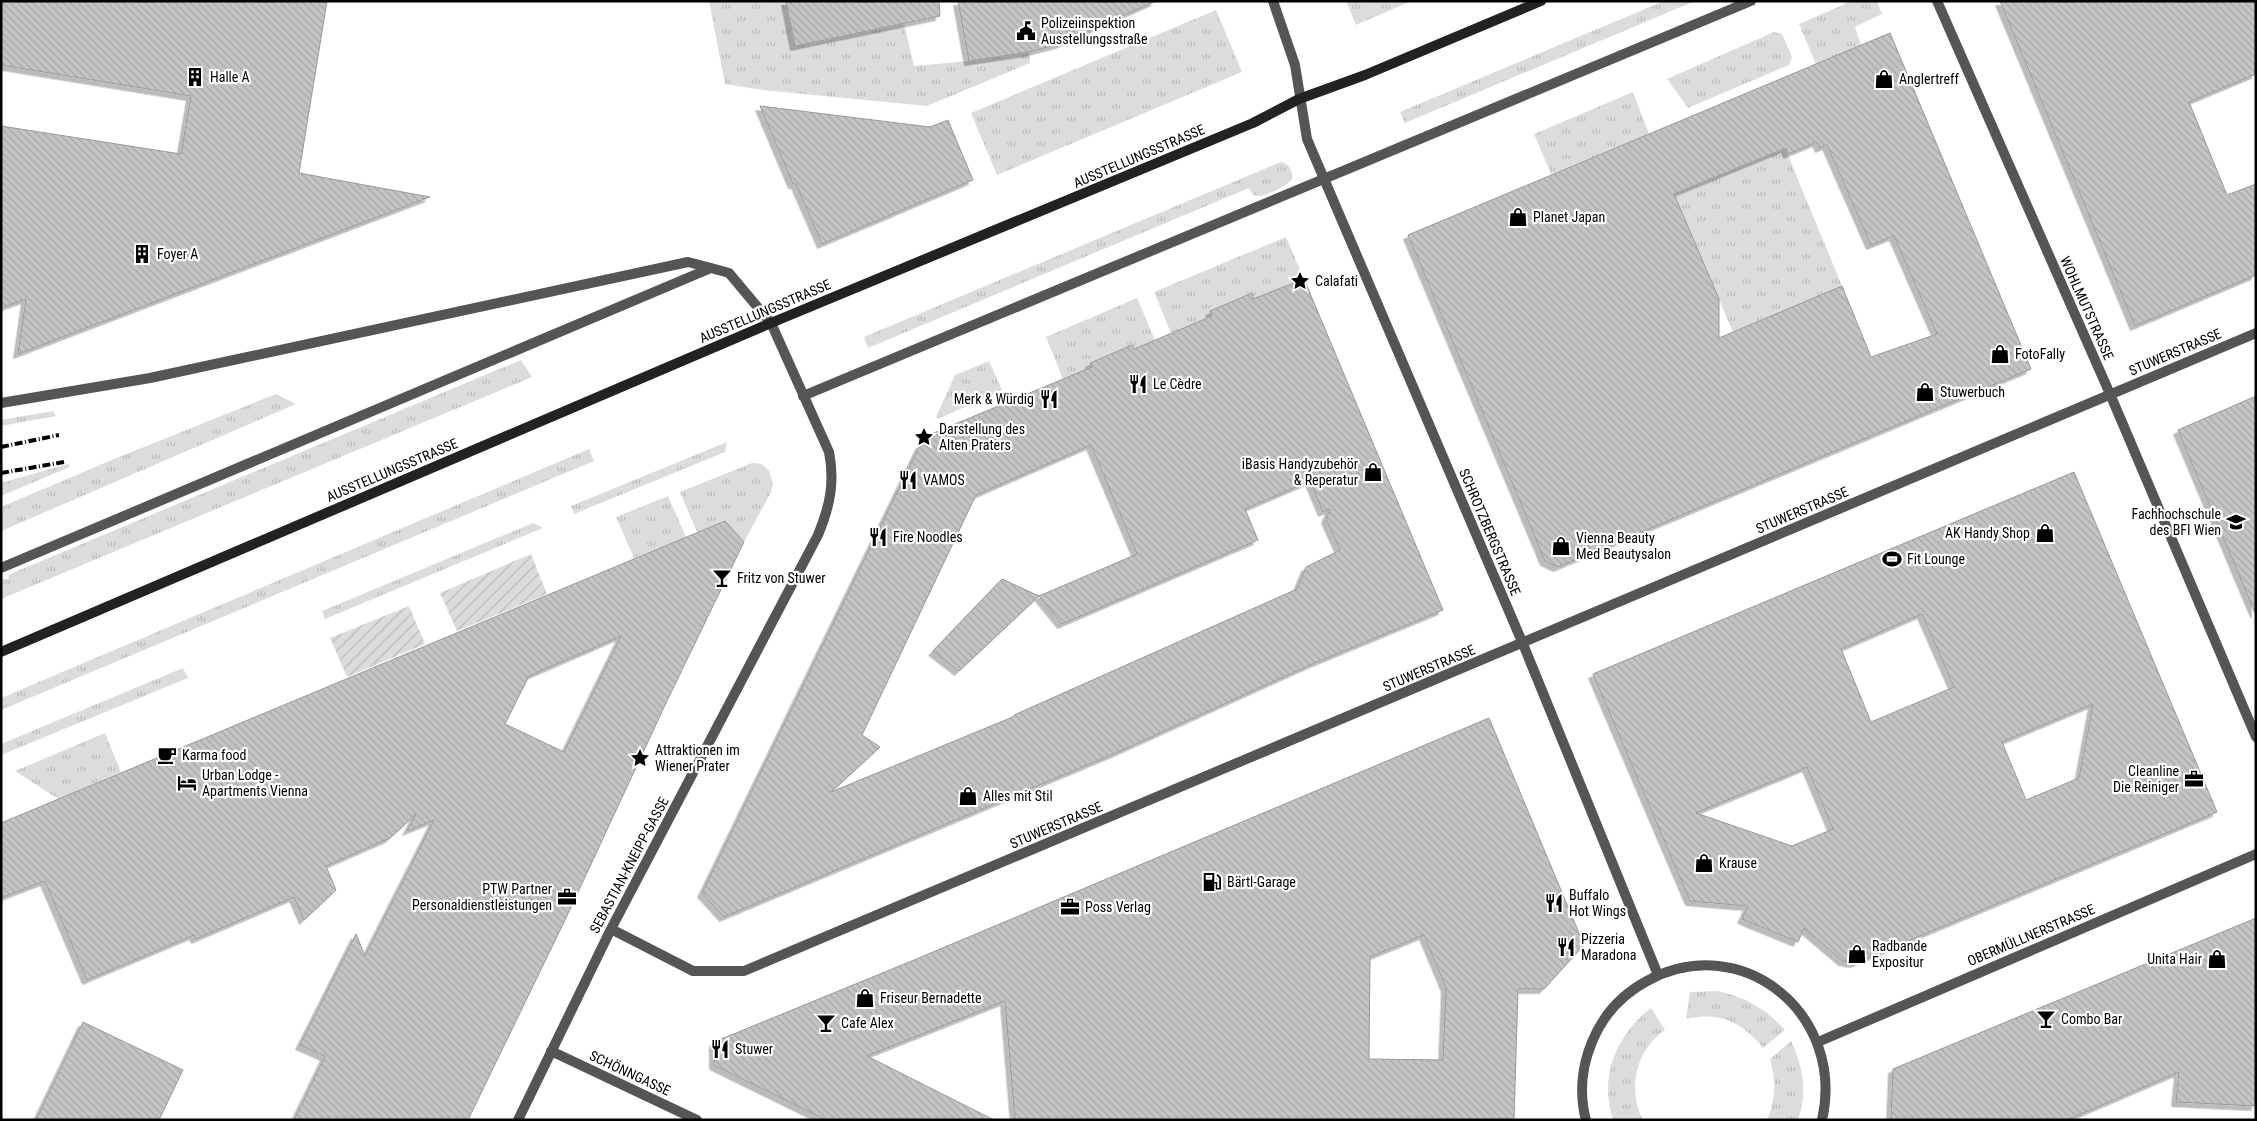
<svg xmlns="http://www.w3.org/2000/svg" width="2257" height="1121" font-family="'Roboto Condensed',sans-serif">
<defs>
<pattern id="grass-tufts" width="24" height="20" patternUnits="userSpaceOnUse" patternTransform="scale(1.25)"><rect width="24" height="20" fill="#dcdcdc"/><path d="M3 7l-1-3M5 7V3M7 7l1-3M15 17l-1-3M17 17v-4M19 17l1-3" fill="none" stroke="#bbb"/></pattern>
<pattern id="garden-furrows" width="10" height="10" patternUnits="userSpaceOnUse" patternTransform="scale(1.25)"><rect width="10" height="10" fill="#dcdcdc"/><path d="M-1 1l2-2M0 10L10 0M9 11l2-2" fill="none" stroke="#bbb"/></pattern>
<pattern id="building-back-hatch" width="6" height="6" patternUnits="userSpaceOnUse" patternTransform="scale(1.25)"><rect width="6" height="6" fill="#c4c4c4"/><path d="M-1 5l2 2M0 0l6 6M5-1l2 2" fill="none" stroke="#a7a7a7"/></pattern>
<filter id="shadow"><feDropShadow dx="-4.5" dy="4.5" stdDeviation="0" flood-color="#0004"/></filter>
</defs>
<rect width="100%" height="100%" fill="#fff"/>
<path fill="url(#grass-tufts)" d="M709,1H786L796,46L904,24L914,66L969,61L1029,52L1030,63L927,106L762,90L725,84Z
M1346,1H1412L1356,25Z
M1664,1H1695L1405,123L1400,112Z
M1852,1H1877L1882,14L1855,27L1861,45L1816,64L1799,24Z
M1216,10L1242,72L997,175L971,113Z
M1774,32L1782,34L1792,57L1789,65L1688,108L1667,79Z
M1633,92L1649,134L1551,174L1534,134Z
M1785,148L1842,286L1733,332L1674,194Z
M1281,162L1288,165C1290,169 1294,174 1292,179C1290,185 1263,197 1257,196C1253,196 1251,191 1249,188L868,348L864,337Z
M1286,237L1304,279L1253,299L1251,293L1210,311L1212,317L1171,333L1154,292Z
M1137,298L1155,340L1134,349L1132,345L1091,362L1092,367L1063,379L1046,337Z
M521,360L532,377L1,599V577L5,580L9,578L8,575Z
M989,361L1002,390L938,419L936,417L955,375Z
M276,394L296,404L1,531V507L114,459Z
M53,411L56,416L1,426V420Z
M727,442L725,452L574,514L571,506Z
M589,449L594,461L1,710V698Z
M752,463L762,464L769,471L773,483L771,492L744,542L725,521L697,532L680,492Z
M68,464L70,467L1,496V483Z
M668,496L686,537L634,558L616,517Z
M533,523L543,528L325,619L322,611Z
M183,668L188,678L1,755V744Z
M105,733L121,772L58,799L15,771Z
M1717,991C1746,997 1766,1009 1785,1030L1763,1048C1743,1022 1718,1011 1686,1019L1690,992Z
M1651,1008L1665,1030C1636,1050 1627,1088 1643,1120H1613C1599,1077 1616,1035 1651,1008Z
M1791,1041C1803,1066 1808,1093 1798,1120H1767C1776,1098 1776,1081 1770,1059Z"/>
<path fill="url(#garden-furrows)" d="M531,554L547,594L457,631L440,593Z
M409,606L425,644L347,677L330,638Z"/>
<path fill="url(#building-back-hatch)" stroke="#999" fill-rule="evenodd" filter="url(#shadow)" d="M1,1H327L299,173L430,197L18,354L26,299L1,308V126L181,154L191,96L1,65Z
M786,1H939L940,16L795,46Z
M958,1H1156L1060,44L1029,52L969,61Z
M2000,1H2256V74L2189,102L2227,195L2256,184V275L2135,326Z
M1890,33L2031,369L1558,567L1545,561L1408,235ZM1817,142L1820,148L1827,145L1871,245L1894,236L1937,334L1871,357L1842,286L1719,338V299L1674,194L1786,148L1788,154Z
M760,106L930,127L948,120L973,180L822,244L796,184H793Z
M1304,279L1443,610L1310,665L1116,753L724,917L702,893L924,437L1092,367L1090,363L1132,345L1134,349L1212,316L1210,311L1252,293L1253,299ZM1091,445L1137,554L1039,596L1062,624L1258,540L1245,509L1310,481L1323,512L1330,509L1326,519L1340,550L1306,567L1297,589L1014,715L1015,716L831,792L880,747L862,735L976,495Z
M2256,396V613H2255L2178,430Z
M2074,472L2217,812L1855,963L1843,961L1804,928L1798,942L1742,919L1748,906L1690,901L1593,674ZM1922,614L1954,687L1871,722L1841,649ZM2093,704L2079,778L2026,800L2002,742ZM1807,767L1833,829L1792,846L1696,813Z
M725,521L744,542L666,703L566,918L468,1120H294L325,1056L300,1045L356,934L365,956L434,820L407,831L416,814L390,838L326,866L336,890L304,920L294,897L196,939L194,935L87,980L45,881L1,898V823ZM621,636L564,752L505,724L529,676Z
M1002,579L1039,596L959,671L933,651Z
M1489,718L1584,945L1544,989H1518L1514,1120H1015L1005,1001L867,1056L994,1120H826L714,1065V1042L914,960ZM1424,935L1446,988L1443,1060L1369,1059L1370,957Z
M2256,918V1106L2176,1102L2179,1072L2067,1120H1891L1893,1069Z
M83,1022L183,1070L159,1120H36Z"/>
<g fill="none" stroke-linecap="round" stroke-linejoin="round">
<path stroke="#555" stroke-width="10" d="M803,396L1751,1
M1,403L150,378L688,262L711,268
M1,568L711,268L729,273L771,323"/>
<path stroke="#555" stroke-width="10" d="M1273,1L1295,65L1307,139L1523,644L1658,975
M1937,1L2110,394L2256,737
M611,929L693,971H744L2256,333
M1818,1042L2256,854
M551,1051L697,1120
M518,1120L611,929L818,535C830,506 835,482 829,452L771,323
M1586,1120C1579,1094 1582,1066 1592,1042C1603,1015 1621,995 1647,981C1743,929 1846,1015 1822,1120"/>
<path stroke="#222" stroke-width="10" d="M1,652L771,323L1253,123L1299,99L1365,75L1541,1"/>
<path stroke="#000" stroke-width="4" stroke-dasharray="8 2.5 1 2.5" stroke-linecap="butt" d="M1,447L59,435
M1,473L64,462"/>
</g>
<defs>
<g id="civic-bare" transform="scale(1.5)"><path d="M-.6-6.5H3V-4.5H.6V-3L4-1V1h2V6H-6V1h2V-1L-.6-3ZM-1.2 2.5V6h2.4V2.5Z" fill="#000" stroke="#fff" stroke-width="2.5" paint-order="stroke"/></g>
<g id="building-bare" transform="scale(1.5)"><path d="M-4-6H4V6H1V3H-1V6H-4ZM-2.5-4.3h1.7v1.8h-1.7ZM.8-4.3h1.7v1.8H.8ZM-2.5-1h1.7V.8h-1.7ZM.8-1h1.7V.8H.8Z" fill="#000" stroke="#fff" stroke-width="2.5" paint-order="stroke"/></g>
<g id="shop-bare" transform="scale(1.5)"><path d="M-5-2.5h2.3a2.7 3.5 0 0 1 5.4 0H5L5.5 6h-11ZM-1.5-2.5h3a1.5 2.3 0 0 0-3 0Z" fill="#000" stroke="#fff" stroke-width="2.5" paint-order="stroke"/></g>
<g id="sight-bare" transform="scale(1.5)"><path d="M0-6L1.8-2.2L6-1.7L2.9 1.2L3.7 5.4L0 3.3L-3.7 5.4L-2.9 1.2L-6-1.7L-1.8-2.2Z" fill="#000" stroke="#fff" stroke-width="2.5" paint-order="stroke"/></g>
<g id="restaurant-bare" transform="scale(1.5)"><path d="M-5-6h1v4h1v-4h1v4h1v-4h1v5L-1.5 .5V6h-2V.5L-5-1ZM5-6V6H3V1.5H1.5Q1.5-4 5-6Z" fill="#000" stroke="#fff" stroke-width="2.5" paint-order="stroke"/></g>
<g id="university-bare" transform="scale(1.5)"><path d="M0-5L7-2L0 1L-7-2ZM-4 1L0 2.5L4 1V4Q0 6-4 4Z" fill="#000" stroke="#fff" stroke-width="2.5" paint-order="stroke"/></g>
<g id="stadium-bare" transform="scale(1.5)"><path d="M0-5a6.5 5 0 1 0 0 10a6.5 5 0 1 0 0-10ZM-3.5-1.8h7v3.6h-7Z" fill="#000" stroke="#fff" stroke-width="2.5" paint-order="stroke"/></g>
<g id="bar-bare" transform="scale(1.5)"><path d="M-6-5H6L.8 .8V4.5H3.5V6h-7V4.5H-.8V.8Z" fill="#000" stroke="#fff" stroke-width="2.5" paint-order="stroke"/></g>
<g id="cafe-bare" transform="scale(1.5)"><path d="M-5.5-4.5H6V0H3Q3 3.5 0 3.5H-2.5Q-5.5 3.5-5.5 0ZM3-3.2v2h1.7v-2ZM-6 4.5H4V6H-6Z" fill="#000" stroke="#fff" stroke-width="2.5" paint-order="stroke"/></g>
<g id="office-bare" transform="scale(1.5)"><path d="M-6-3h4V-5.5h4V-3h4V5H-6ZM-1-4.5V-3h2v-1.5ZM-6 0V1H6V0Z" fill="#000" stroke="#fff" stroke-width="2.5" paint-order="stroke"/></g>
<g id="hotel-bare" transform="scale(1.5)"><path d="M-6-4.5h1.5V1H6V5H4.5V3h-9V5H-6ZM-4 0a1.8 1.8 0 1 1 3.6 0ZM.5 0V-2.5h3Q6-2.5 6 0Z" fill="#000" stroke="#fff" stroke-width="2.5" paint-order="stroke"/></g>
<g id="fuel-bare" transform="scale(1.5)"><path d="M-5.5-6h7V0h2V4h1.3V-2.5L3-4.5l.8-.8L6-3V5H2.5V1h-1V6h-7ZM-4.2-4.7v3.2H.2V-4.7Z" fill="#000" stroke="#fff" stroke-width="2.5" paint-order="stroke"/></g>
</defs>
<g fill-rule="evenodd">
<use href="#civic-bare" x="1026" y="31"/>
<use href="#building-bare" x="195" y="77"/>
<use href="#shop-bare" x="1884" y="79"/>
<use href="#shop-bare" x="1518" y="217"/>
<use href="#building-bare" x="142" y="254"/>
<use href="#sight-bare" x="1300" y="281"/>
<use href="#shop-bare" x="2000" y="354"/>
<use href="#restaurant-bare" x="1138" y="384"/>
<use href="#shop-bare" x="1925" y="392"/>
<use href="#restaurant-bare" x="1049" y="399"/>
<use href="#sight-bare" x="924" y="437"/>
<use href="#shop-bare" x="1373" y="472"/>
<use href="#restaurant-bare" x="908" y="480"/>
<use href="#university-bare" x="2236" y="522"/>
<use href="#shop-bare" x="2045" y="533"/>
<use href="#restaurant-bare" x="878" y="537"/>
<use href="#shop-bare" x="1561" y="546"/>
<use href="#stadium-bare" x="1892" y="559"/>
<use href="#bar-bare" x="722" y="578"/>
<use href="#cafe-bare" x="167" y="755"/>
<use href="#sight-bare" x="640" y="758"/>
<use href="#office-bare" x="2194" y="779"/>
<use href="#hotel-bare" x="187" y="783"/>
<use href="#shop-bare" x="968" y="796"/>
<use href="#shop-bare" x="1704" y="863"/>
<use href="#fuel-bare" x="1212" y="882"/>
<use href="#office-bare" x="567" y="897"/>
<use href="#restaurant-bare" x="1554" y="903"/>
<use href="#office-bare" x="1070" y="907"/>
<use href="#restaurant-bare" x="1566" y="947"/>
<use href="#shop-bare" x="1857" y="954"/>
<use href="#shop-bare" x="2217" y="959"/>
<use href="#shop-bare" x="865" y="998"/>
<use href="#bar-bare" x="2046" y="1019"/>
<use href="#bar-bare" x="826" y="1023"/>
<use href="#restaurant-bare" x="720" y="1049"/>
</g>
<g text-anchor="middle" stroke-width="4.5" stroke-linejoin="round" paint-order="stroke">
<g font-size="14" fill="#000" stroke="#fff" text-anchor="start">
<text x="1041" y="28">Polizeiinspektion<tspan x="1041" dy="16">Ausstellungsstraße</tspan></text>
<text x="210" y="82">Halle A</text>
<text x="1899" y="84">Anglertreff</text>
<text x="1533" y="222">Planet Japan</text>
<text x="157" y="259">Foyer A</text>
<text x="1315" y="286">Calafati</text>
<text x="2015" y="359">FotoFally</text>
<text x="1153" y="389">Le Cèdre</text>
<text x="1940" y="397">Stuwerbuch</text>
<text x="1034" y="404" text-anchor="end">Merk &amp; Würdig</text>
<text x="939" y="434">Darstellung des<tspan x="939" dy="16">Alten Praters</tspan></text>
<text x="1358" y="469" text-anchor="end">iBasis Handyzubehör<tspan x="1358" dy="16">&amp; Reperatur</tspan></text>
<text x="923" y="485">VAMOS</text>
<text x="2221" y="519" text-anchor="end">Fachhochschule<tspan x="2221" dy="16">des BFI Wien</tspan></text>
<text x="2030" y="538" text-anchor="end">AK Handy Shop</text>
<text x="893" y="542">Fire Noodles</text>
<text x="1576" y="543">Vienna Beauty<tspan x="1576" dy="16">Med Beautysalon</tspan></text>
<text x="1907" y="564">Fit Lounge</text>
<text x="737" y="583">Fritz von Stuwer</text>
<text x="655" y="755">Attraktionen im<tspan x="655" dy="16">Wiener Prater</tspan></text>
<text x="182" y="760">Karma food</text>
<text x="2179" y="776" text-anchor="end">Cleanline<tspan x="2179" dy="16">Die Reiniger</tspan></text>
<text x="202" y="780">Urban Lodge -<tspan x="202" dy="16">Apartments Vienna</tspan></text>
<text x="983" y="801">Alles mit Stil</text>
<text x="1719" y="868">Krause</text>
<text x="1227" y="887">Bärtl-Garage</text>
<text x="552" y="894" text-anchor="end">PTW Partner<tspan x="552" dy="16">Personaldienstleistungen</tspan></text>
<text x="1569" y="900">Buffalo<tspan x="1569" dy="16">Hot Wings</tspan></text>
<text x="1085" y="912">Poss Verlag</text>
<text x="1581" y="944">Pizzeria<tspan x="1581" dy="16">Maradona</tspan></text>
<text x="1872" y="951">Radbande<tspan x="1872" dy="16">Expositur</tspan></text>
<text x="2202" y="964" text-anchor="end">Unita Hair</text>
<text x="880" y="1003">Friseur Bernadette</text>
<text x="2061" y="1024">Combo Bar</text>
<text x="841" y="1028">Cafe Alex</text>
<text x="735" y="1054">Stuwer</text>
</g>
<g font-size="14" fill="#000" stroke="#fff">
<text transform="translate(1139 156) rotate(-23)" y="5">AUSSTELLUNGSSTRASSE</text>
<text transform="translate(2087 308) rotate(66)" y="5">WOHLMUTSTRASSE</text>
<text transform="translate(765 311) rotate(-23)" y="5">AUSSTELLUNGSSTRASSE</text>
<text transform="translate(2175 352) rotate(-23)" y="5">STUWERSTRASSE</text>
<text transform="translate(392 470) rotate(-23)" y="5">AUSSTELLUNGSSTRASSE</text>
<text transform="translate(1802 510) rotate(-23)" y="5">STUWERSTRASSE</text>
<text transform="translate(1490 532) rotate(67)" y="5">SCHROTZBERGSTRASSE</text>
<text transform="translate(1429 668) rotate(-23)" y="5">STUWERSTRASSE</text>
<text transform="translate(1056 825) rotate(-23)" y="5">STUWERSTRASSE</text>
<text transform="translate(629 865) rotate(-62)" y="5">SEBASTIAN-KNEIPP-GASSE</text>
<text transform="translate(2031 935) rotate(-23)" y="5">OBERMÜLLNERSTRASSE</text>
<text transform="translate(630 1073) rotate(25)" y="5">SCHÖNNGASSE</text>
</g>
</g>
<rect width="2257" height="1121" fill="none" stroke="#000000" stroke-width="5"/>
</svg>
